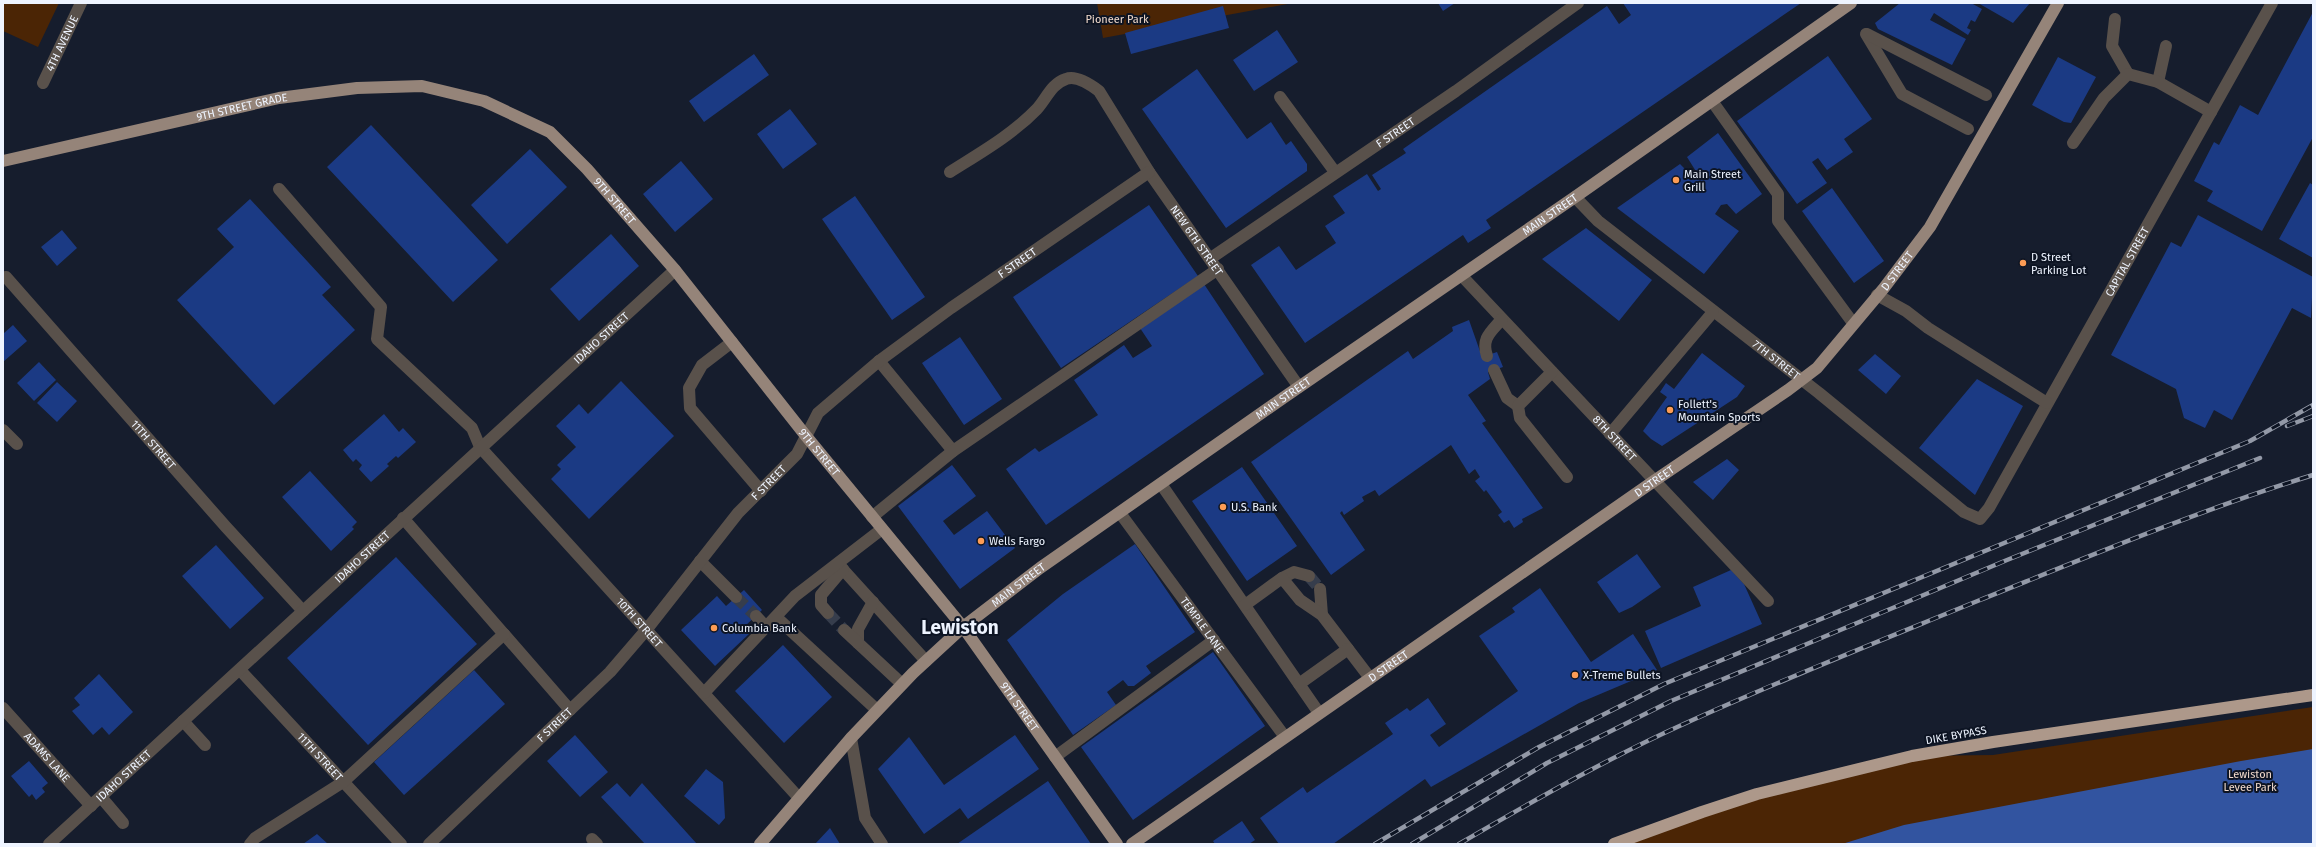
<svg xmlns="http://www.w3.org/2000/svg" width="2316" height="847" font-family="'Fira Sans',sans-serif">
<rect width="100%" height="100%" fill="#161d2d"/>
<path fill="#4b2505" d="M3,3H59L38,47L3,31Z
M1097,3H1293L1103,38Z
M2313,707V844H1614L1653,829L1912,756L1993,755Z"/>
<path fill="#3254a0" d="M2313,749V844H1842L1904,825L2241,761Z"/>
<path fill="#1b3a84" d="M1438,3H1455L1443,11Z
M1623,3H1801L1486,220L1491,228L1468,243L1463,235L1305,343L1251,265L1279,246L1296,270L1336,243L1325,226L1345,213L1333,196L1367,174L1378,191L1381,189L1372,175L1406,153L1403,149L1607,6L1619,24L1631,15Z
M1900,3H1971L1982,9L1975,22L1971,20L1967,28L1971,30L1968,35L1934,13L1930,20L1966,39L1952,65L1878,29L1875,23Z
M1978,3H2030L2013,23Z
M1223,6L1229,28L1131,54L1125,33Z
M2313,12V137L2262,231L2207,201L2213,191L2194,181L2214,142L2219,145L2240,105L2258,115Z
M1277,30L1298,62L1254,91L1233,60Z
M754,54L769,75L704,122L689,101Z
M1828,56L1872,119L1844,139L1853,152L1827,170L1818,158L1812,162L1827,183L1797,204L1737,121Z
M2058,57L2096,77L2071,123L2064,122L2032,105Z
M1197,69L1247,139L1271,122L1286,145L1291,141L1307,164V171L1226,228L1142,109Z
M790,109L817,144L783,169L757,134Z
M371,125L498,260L453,302L327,167Z
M1718,133L1762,194L1736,214L1727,204L1721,205L1715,214L1739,231L1704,274L1617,208L1680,164L1692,176L1697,173L1687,157Z
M530,149L567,187L507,244L471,205Z
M681,161L713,199L675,232L643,194Z
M2310,183L2313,185V258L2279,239Z
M1832,188L1884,261L1854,283L1802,211Z
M855,196L925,297L892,320L822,219Z
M250,199L331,287L322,295L355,330L274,405L177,300L234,247L217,229Z
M1149,205L1198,276L1061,368L1013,297Z
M2198,215L2313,277L2311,318L2292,308L2232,420L2214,410L2205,428L2184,418L2176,389L2111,355L2171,242L2181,247Z
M1586,228L1652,280L1619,321L1542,259Z
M62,230L77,248L57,266L41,247Z
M611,234L639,266L579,321L550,289Z
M1204,284L1264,374L1046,525L1006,469L1035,448L1039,452L1098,415L1074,380L1124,345L1133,358L1152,346L1140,328Z
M1469,320L1482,357L1497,352L1503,367L1488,372L1490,379L1468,395L1486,421L1482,423L1543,508L1522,519L1523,522L1514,528L1509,520L1504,523L1498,515L1502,512L1486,490L1484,492L1475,481L1480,477L1475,469L1469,474L1451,445L1379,496L1375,490L1362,497L1364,501L1344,515L1342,511L1340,513L1365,550L1331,575L1251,462L1408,351L1413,359L1453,331L1452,327Z
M13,325L27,341L3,362V334Z
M960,337L1002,399L964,425L922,363Z
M1702,353L1745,386L1737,397L1662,446L1651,439L1643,431L1667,397L1660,392L1666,383L1674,389Z
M1875,354L1901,376L1886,394L1858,370Z
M39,362L56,380L34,401L17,383Z
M1977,379L2023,406L1975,495L1919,448Z
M621,381L674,436L589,519L551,479L561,469L557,465L576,447L556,426L579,404L588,414Z
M57,382L77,401L57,422L37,403Z
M384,414L399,432L403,428L416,442L398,458L396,456L387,464L389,466L371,482L359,469L362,465L356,459L353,462L343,450Z
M1727,459L1739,470L1713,500L1693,482Z
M952,465L976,496L943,521L954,535L987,511L1015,548L960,589L898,506Z
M1242,467L1297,546L1247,581L1192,501Z
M310,471L357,522L352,527L354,529L331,551L282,497Z
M1135,544L1195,632L1146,666L1151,673L1134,686H1128L1123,680L1107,692L1116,705L1073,735L1007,640L1063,594Z
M216,545L264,598L230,629L182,576Z
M1637,554L1661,587L1632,607L1619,613L1597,582Z
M396,557L477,644L368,745L287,658Z
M1731,570L1744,584L1762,624L1661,668L1645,631L1701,606L1693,587Z
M1540,588L1591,662L1633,634L1657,670L1579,703L1431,787L1425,779L1333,844H1279L1260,818L1303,787L1307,793L1393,734L1385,723L1407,708L1410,711L1428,698L1446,724L1430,735L1439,747L1518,691L1479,636L1515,612L1512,608Z
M744,590L762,610L744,627L750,633L715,666L681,630L717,596L726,606Z
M783,645L832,697L784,743L735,691Z
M1213,652L1265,726L1133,820L1081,747Z
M474,670L505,704L404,795L374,762Z
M99,674L133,712L109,735L102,727L93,735L72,711L80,705L74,698Z
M575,735L608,772L580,797L547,761Z
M1015,735L1039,769L968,819L960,808L924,834L878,769L909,737L944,785Z
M29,761L48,783L42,788L45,792L36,800L32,794L29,797L11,776Z
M706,769L723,782L725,818L719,825L684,796Z
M1048,781L1091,844H957Z
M617,783L630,797L642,783L697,844H645L601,797Z
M1242,821L1255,840L1249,844H1215L1213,841Z
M830,828L840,844H815Z
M317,834L328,844H303Z"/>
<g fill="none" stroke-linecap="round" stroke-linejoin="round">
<path stroke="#363d4c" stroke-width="12" stroke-dasharray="12 6" stroke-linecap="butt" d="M1309,576L1320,589
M736,597L756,616
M828,613L844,630"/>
<g stroke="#59514b" stroke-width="12">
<path d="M2115,19L2112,46L2128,74"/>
<path d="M1866,34L1902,94L1968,129"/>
<path d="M1867,34L1986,95"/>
<path d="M2158,82L2166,46"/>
<path id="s1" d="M43,83L81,3"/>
<path d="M1280,97L1335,172"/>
<path d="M1712,101L1778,194V221L1853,323"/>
<path d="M2073,143L2104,98L2128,74L2158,82L2211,112"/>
<path id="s2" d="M950,172C980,153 1012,135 1037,109C1047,98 1051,84 1066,79C1076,75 1091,85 1099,91L1149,172L1299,387"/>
<path id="s3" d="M279,189L381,307L377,339L472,428L480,447L799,798"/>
<path id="s4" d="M1575,197L1598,221L1819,393L1964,512L1980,519L1989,508L2272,3"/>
<path id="s5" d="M1211,258L1456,91L1578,3"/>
<path id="s6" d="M1461,275L1768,601"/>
<path id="s7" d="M6,277L226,527L303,611"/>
<path d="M1877,295L1906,311L1928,328L2047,403"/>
<path d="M732,342L702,365L689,388L690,408L761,491"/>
<path d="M1487,356C1481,338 1491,332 1502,319"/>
<path d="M879,361L953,451"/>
<path d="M1494,370L1507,398L1518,406"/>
<path d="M1552,372L1518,406L1520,418L1567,477"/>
<path d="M3,430L17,444"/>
<path d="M1610,434L1713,312"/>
<path d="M1161,484L1319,713"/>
<path id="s8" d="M1120,513L1285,737"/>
<path d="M872,517L953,451L1218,269"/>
<path d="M403,518L570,710"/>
<path d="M700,561L736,597"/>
<path d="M838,564L926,661"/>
<path d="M1282,578L1294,572L1309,576"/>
<path d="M1320,589L1322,615"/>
<path d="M873,602L858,629V643L902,684"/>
<path d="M1245,605L1282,578L1300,600L1322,615L1370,678"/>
<path d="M828,613L821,605V595L843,569"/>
<path d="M756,616L766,627"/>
<path d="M776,617L877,710"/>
<path d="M844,630L858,643"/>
<path id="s9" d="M240,670L401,844"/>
<path d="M1299,684L1348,649"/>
<path d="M704,693L795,596L882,529"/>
<path id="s10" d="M3,708L91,806"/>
<path d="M183,721L205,745"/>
<path d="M851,738L865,818L882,844"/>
<path d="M1055,757L1214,640"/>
<path d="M101,797L123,823"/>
<path d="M592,839L597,844"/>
<path id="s11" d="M49,844L675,270"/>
<path d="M250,844L255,838L343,782L504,634"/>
<path id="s12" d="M429,844L610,672L647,629L738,513L797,454L818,413L879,361L951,308L1149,172"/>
</g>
<g stroke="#958479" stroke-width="12">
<path id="s13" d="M3,161L279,98L357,88L422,86L484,101L550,132L587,169L675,270L806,436L963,627L1117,844"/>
<path id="s14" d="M760,844L851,738L913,673L963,627L1040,568L1283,398L1575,197L1851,3"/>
<path id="s15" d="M1132,844L1654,481L1788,390L1817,368L1884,288L1930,227L2058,3"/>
</g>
<path stroke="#ad988a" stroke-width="12" d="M1614,844L1702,812L1757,794L1912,756L1993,742L2313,695"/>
<g stroke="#9399a7" stroke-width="4.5">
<path id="rail" d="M2287,426L2313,416
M1375,844L1539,747L1664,684L2250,441L2313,405
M1412,844L1547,763L1671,701L2007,560L2260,458
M1459,844C1533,801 1608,758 1686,723C1783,679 1882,640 1980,600C2090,556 2200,510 2313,475"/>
</g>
<use href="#rail" stroke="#0d1423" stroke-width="3" stroke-dasharray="9" stroke-linecap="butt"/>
</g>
<g fill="#fd9c55" stroke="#0d1423" stroke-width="1.5">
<circle cx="1676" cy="180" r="4"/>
<circle cx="2023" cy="263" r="4"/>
<circle cx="1670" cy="410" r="4"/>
<circle cx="1223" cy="507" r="4"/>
<circle cx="981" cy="541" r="4"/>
<circle cx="714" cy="628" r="4"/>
<circle cx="1575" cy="675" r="4"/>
</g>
<g text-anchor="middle" stroke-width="4" stroke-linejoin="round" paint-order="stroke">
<g font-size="11" fill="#f0d9cb" stroke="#0d1423">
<text x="1117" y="23">Pioneer Park</text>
<text x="2250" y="778">Lewiston<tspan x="2250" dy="13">Levee Park</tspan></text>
</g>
<g font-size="11" fill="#eef4ff" stroke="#0d1423">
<text dy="4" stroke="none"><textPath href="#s1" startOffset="44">4TH AVENUE</textPath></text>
<text dy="4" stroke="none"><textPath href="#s13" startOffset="245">9TH STREET GRADE</textPath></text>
<text dy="4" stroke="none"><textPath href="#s5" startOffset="223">F STREET</textPath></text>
<text dy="4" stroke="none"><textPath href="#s13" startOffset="658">9TH STREET</textPath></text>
<text dy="4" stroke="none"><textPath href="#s14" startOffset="1015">MAIN STREET</textPath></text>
<text dy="4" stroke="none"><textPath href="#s2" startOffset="365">NEW 6TH STREET</textPath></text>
<text dy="4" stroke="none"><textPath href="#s4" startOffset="815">CAPITAL STREET</textPath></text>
<text dy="4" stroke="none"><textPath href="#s12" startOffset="833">F STREET</textPath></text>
<text dy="4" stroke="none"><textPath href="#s15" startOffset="960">D STREET</textPath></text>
<text dy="4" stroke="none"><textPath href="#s11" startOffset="749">IDAHO STREET</textPath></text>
<text dy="4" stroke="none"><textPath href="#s4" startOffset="259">7TH STREET</textPath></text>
<text dy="4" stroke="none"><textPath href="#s14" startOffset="691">MAIN STREET</textPath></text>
<text dy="4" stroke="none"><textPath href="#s6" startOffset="224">8TH STREET</textPath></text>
<text dy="4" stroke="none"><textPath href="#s7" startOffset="223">11TH STREET</textPath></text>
<text dy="4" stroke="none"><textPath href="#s13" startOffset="982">9TH STREET</textPath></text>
<text dy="4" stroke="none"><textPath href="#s15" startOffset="636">D STREET</textPath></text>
<text dy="4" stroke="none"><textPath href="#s12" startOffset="497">F STREET</textPath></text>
<text dy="4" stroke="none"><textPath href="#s11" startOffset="425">IDAHO STREET</textPath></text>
<text dy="4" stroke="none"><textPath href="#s14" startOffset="367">MAIN STREET</textPath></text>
<text dy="4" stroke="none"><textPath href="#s3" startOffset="576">10TH STREET</textPath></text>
<text dy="4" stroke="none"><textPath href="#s8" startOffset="139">TEMPLE LANE</textPath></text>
<text dy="4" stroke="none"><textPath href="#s15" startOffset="312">D STREET</textPath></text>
<text dy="4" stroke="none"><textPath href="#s13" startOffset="1306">9TH STREET</textPath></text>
<text dy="4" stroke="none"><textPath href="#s12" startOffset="173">F STREET</textPath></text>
<text transform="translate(1956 735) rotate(-10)" y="4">DIKE BYPASS</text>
<text dy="4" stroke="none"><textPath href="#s10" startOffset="66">ADAMS LANE</textPath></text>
<text dy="4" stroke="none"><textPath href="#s9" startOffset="118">11TH STREET</textPath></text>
<text dy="4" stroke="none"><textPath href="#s11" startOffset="101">IDAHO STREET</textPath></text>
</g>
<g font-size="11" fill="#eef4ff" stroke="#0d1423" text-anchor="start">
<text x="1684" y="178">Main Street<tspan x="1684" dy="13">Grill</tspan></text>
<text x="2031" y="261">D Street<tspan x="2031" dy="13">Parking Lot</tspan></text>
<text x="1678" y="408">Follett's<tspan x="1678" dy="13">Mountain Sports</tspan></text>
<text x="1231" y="511">U.S. Bank</text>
<text x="989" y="545">Wells Fargo</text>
<text x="722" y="632">Columbia Bank</text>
<text x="1583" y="679">X-Treme Bullets</text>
</g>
<g font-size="19" font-weight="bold" fill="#eef4ff" stroke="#0d1423">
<text x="960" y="634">Lewiston</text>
</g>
</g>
<rect width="2316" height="847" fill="none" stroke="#eef4ff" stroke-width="8"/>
</svg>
